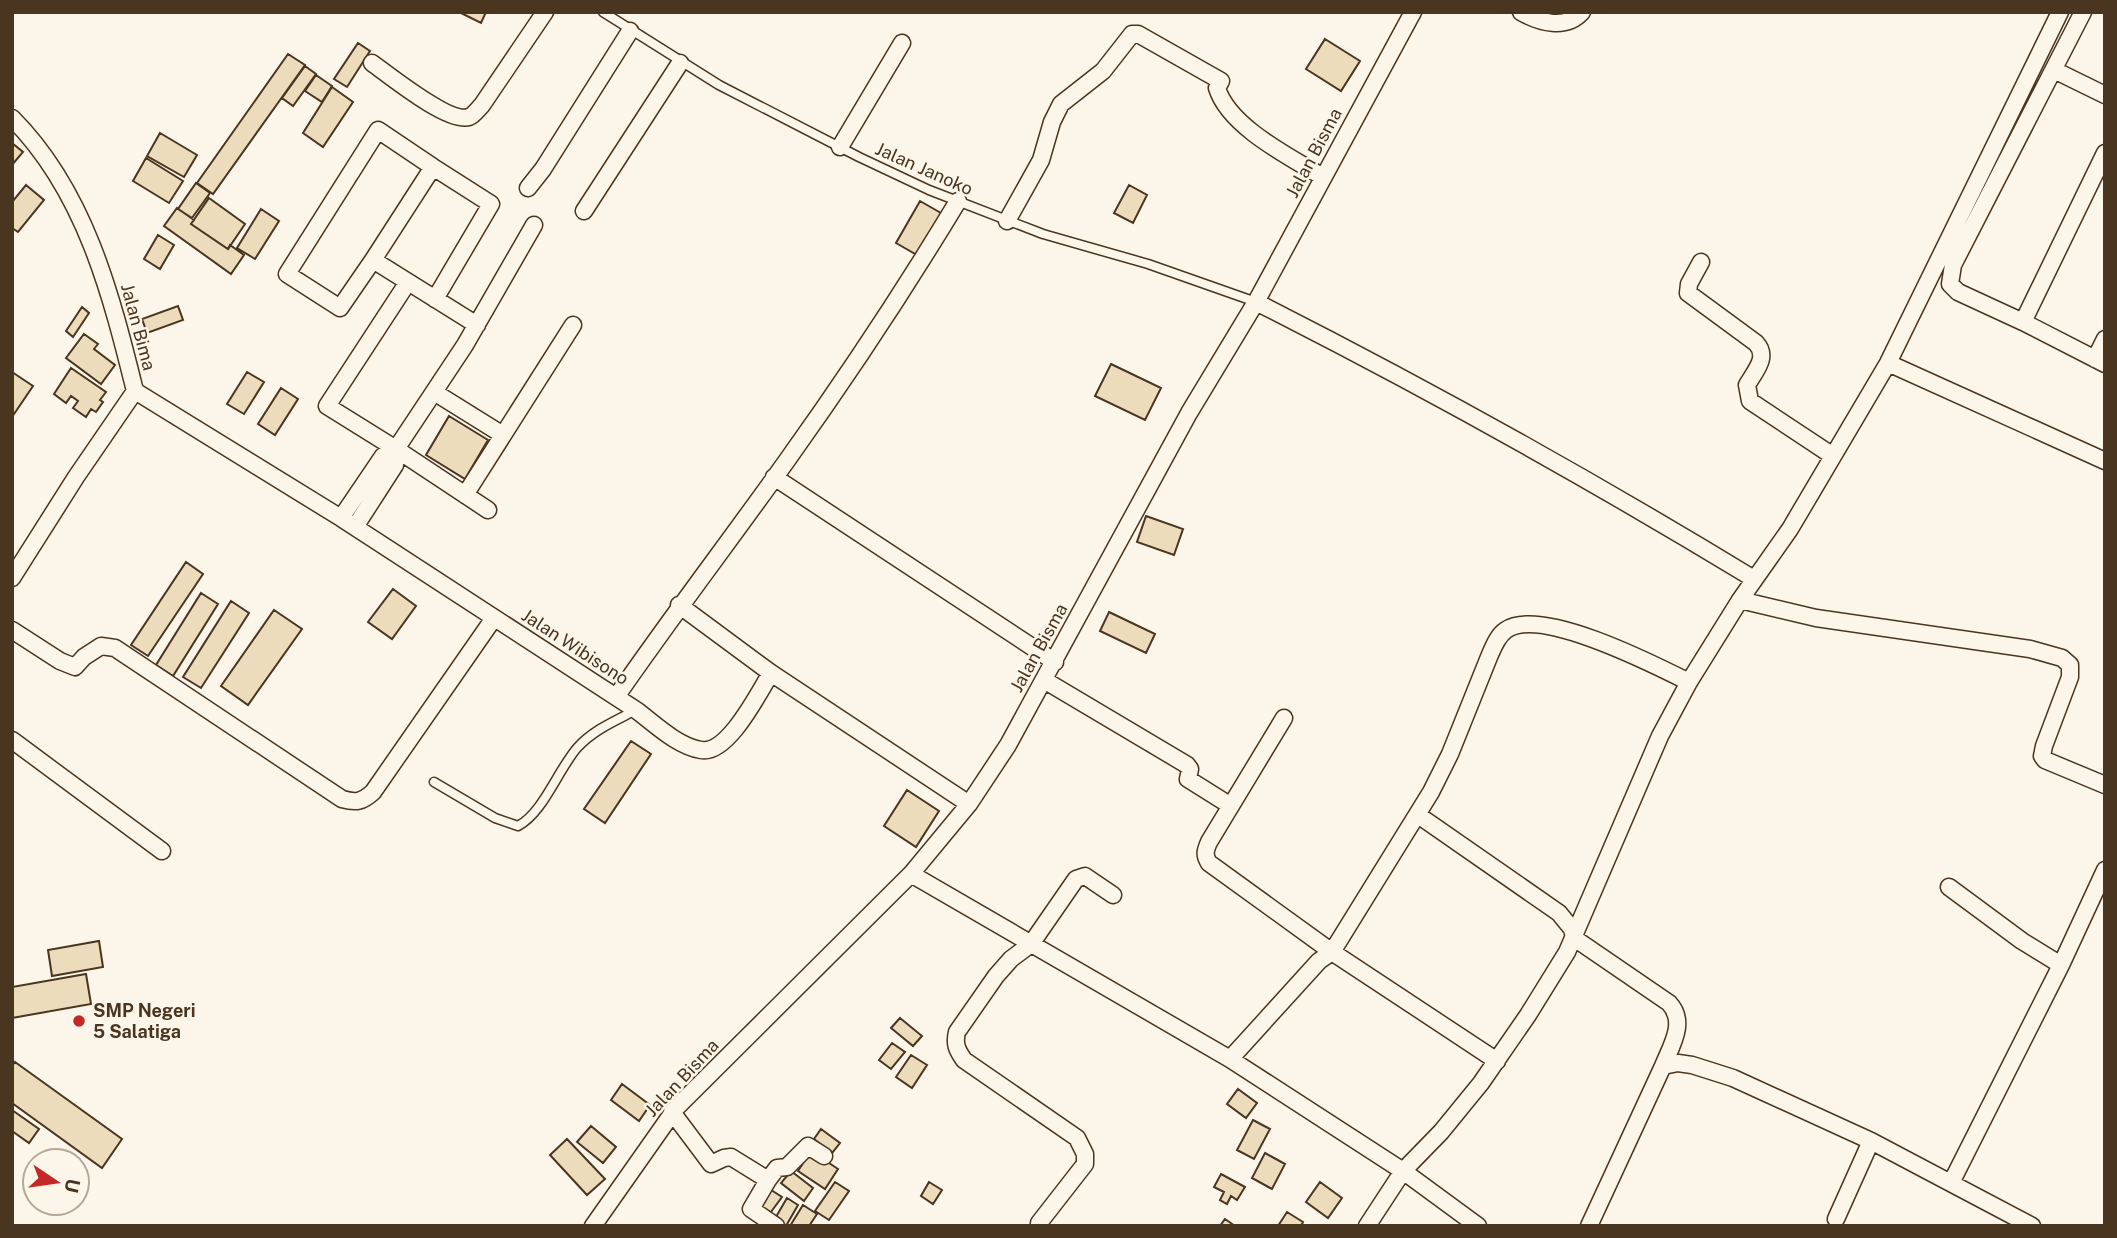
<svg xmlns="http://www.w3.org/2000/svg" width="2117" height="1238" font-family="'Public Sans',sans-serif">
<rect width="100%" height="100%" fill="#fbf6e9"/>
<path fill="#ecdcbc" stroke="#4a3520" stroke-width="2" d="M459,12H486L481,23Z
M1325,39L1360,61L1341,91L1306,69Z
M358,43L370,51L347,87L334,79Z
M288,54L305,65L213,194L197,183Z
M305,66L316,74L293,106L282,98Z
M316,75L332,86L322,102L305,91Z
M332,87L353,102L323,147L303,133Z
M160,133L197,155L184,177L147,156Z
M12,143L23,152L12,165Z
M146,158L183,181L169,203L133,181Z
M196,183L210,193L192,218L178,209Z
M26,185L44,200L18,232L12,228V202Z
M1129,185L1147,195L1133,223L1114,213Z
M209,198L245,224L228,249L191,224Z
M920,201L941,213L917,255L896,243Z
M177,208L194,220L191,224L228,249L230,245L244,255L231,274L164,226Z
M261,209L279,221L255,259L237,248Z
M158,235L174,245L160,269L144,259Z
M178,306L183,320L147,333L142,319Z
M82,307L89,313L73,337L66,331Z
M84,334L98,344L94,349L115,365L101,384L66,358Z
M1111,364L1161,388L1145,420L1095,396Z
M71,368L106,392L100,400L103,402L96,412L91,409L86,417L73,408L78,401L71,396L66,403L54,394Z
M12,372L33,386L12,417Z
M247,372L264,382L244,414L227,404Z
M281,388L298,399L275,435L258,424Z
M449,416L488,440L465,479L426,455Z
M1146,516L1183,529L1174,555L1137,542Z
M186,562L203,574L148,656L131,645Z
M393,589L416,606L392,639L368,622Z
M201,593L218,604L173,676L156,665Z
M231,601L249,613L201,688L183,677Z
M274,610L302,629L248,705L221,686Z
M1109,612L1155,634L1146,653L1100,631Z
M631,741L651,754L605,823L584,809Z
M907,790L939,811L916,847L884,826Z
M99,941L103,967L52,976L48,950Z
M86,974L91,1004L12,1018V987Z
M900,1018L922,1036L913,1046L891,1028Z
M892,1043L905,1052L891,1069L879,1060Z
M911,1055L927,1065L912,1088L896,1077Z
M15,1062L122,1139L102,1168L12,1103V1066Z
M622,1084L650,1105L639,1121L611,1100Z
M1238,1089L1257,1103L1246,1118L1227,1104Z
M12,1110L39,1129L29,1143L12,1131Z
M1253,1120L1270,1129L1254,1159L1237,1150Z
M591,1126L616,1147L603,1163L577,1142Z
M821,1129L840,1143L832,1153L814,1139Z
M567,1139L605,1179L587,1195L550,1155Z
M811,1151L838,1169L825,1189L798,1171Z
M1265,1153L1285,1164L1272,1189L1252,1178Z
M791,1171L813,1188L804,1201L781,1183Z
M1221,1174L1245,1187L1237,1200L1231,1196L1227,1204L1220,1200L1224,1192L1214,1187Z
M835,1182L849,1191L829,1220L815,1211Z
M929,1182L942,1190L933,1204L921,1196Z
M1320,1182L1342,1198L1328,1218L1306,1202Z
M768,1188L782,1197L768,1216L755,1207Z
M787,1198L798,1205L786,1226H781L773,1222Z
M803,1205L817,1214L809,1226H790Z
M1287,1212L1303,1222L1301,1226H1278Z
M1225,1219L1235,1226H1220Z"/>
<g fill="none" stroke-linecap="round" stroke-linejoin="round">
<g stroke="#4a3520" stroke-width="11">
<path id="service" d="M603,12L719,85L859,157L929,190L1043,234L1148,264L1256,302
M434,782L495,818L518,826C543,813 558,770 577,748C593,730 615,721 636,710"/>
</g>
<g stroke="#4a3520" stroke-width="19">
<path id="minor" d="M1521,12C1540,23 1566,30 1582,12
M2083,12L1953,265L1950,284L1958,292L2023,322L2105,364
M372,63C389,75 449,124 469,117C474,115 478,109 482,105L545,12
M2054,70L2105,95
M12,118C85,191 111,294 135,391L76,477L12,578
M840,147L902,43
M433,167L491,204L435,299
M528,188L543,169L630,31
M584,211L680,63
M1007,221L1041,160L1052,122L1061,104L1103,71L1132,34H1138L1221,81L1217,88C1229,127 1290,157 1323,177
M373,260L340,308L287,274L378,130L433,167L373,260L477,325
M1701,262L1689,284L1688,293L1756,343C1769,357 1755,371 1747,385L1750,401L1833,456
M1256,302C1426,388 1591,480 1754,579
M2023,322L2105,153
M2095,359L2105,339
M1888,363L2105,461
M135,391L341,518L636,710C655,724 677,746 701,750C728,755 759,692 771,673L969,804
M434,392L503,435
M396,449L327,406L408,282
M774,477L1055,662
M465,495L573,325
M341,518L383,456L396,449L465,345L534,225
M355,527L395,465L396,449L488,510
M1740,600L1816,618L2030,649L2062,658L2070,665V677L2044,746L2042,756L2045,760L2105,785
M679,605L771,673
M12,630L60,661L75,667L84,657L101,646L115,648L342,799C356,803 362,802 373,792L494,618
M1044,680L1187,765L1190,769L1188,779L1231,806
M616,697C672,616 731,539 788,459C848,375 905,289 958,201
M1284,718L1209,842C1205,851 1204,855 1209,863L1332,952L1497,1061
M12,740L162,851
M1418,815L1559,913L1572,929L1574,938L1669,1003C1687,1022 1671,1046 1663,1066
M911,874L1230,1059L1403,1171L1478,1226
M1949,887L2022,941L2061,965L1951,1183
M2061,965L2105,870
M1230,1059L1319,961L1332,952L1431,792L1450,754L1489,657C1493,648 1497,636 1506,630C1540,606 1655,665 1689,682
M672,1112L711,1164L724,1158L731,1157L768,1180L751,1209L776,1226
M768,1180L777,1168L787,1167L808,1146L824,1156
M1836,1219L1871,1141
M1039,1223L1085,1164V1154L1077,1138L964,1060C957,1050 954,1044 957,1032L996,976L1011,959L1031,944L1076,879L1085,876L1113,895
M593,1226L676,1108L911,874L969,804L1008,745L1189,413L1256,302L1413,12
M1367,1226L1403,1171L1441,1132L1481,1083L1528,1015L1567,952L1660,736L1689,682L1740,600L1790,529L1888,363L2060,12
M1589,1226L1663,1066L1678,1063L1692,1065L1733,1078L1871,1141L2032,1226"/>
</g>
<use href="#service" stroke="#fbf6e9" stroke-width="8"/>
<use href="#minor" stroke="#fbf6e9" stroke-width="16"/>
</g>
<circle fill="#c62828" stroke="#fbf6e9" stroke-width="2.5" cx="79" cy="1021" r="7"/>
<g text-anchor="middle" stroke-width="5" stroke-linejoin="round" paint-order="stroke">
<g font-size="18" fill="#4a3520" stroke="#fbf6e9">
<text transform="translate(1314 153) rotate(-62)" y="6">Jalan Bisma</text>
<text transform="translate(924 169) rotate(24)" y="6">Jalan Janoko</text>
<text transform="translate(138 327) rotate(75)" y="6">Jalan Bima</text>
<text transform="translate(575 647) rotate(33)" y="6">Jalan Wibisono</text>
<text transform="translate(1039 648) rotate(-61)" y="6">Jalan Bisma</text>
<text transform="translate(682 1078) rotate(-47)" y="6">Jalan Bisma</text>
</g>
<g font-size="18" font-weight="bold" fill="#4a3520" stroke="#fbf6e9" text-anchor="start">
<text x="93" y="1017">SMP Negeri<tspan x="93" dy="21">5 Salatiga</tspan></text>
</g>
</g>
<rect width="2117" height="1238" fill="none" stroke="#4a3520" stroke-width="28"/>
<g transform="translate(56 1182) rotate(103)"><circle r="33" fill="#fbf6e9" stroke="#b4a999" stroke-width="2"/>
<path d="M0-5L12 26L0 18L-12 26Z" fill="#c62828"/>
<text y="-10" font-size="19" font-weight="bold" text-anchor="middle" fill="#4a3520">U</text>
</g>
</svg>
